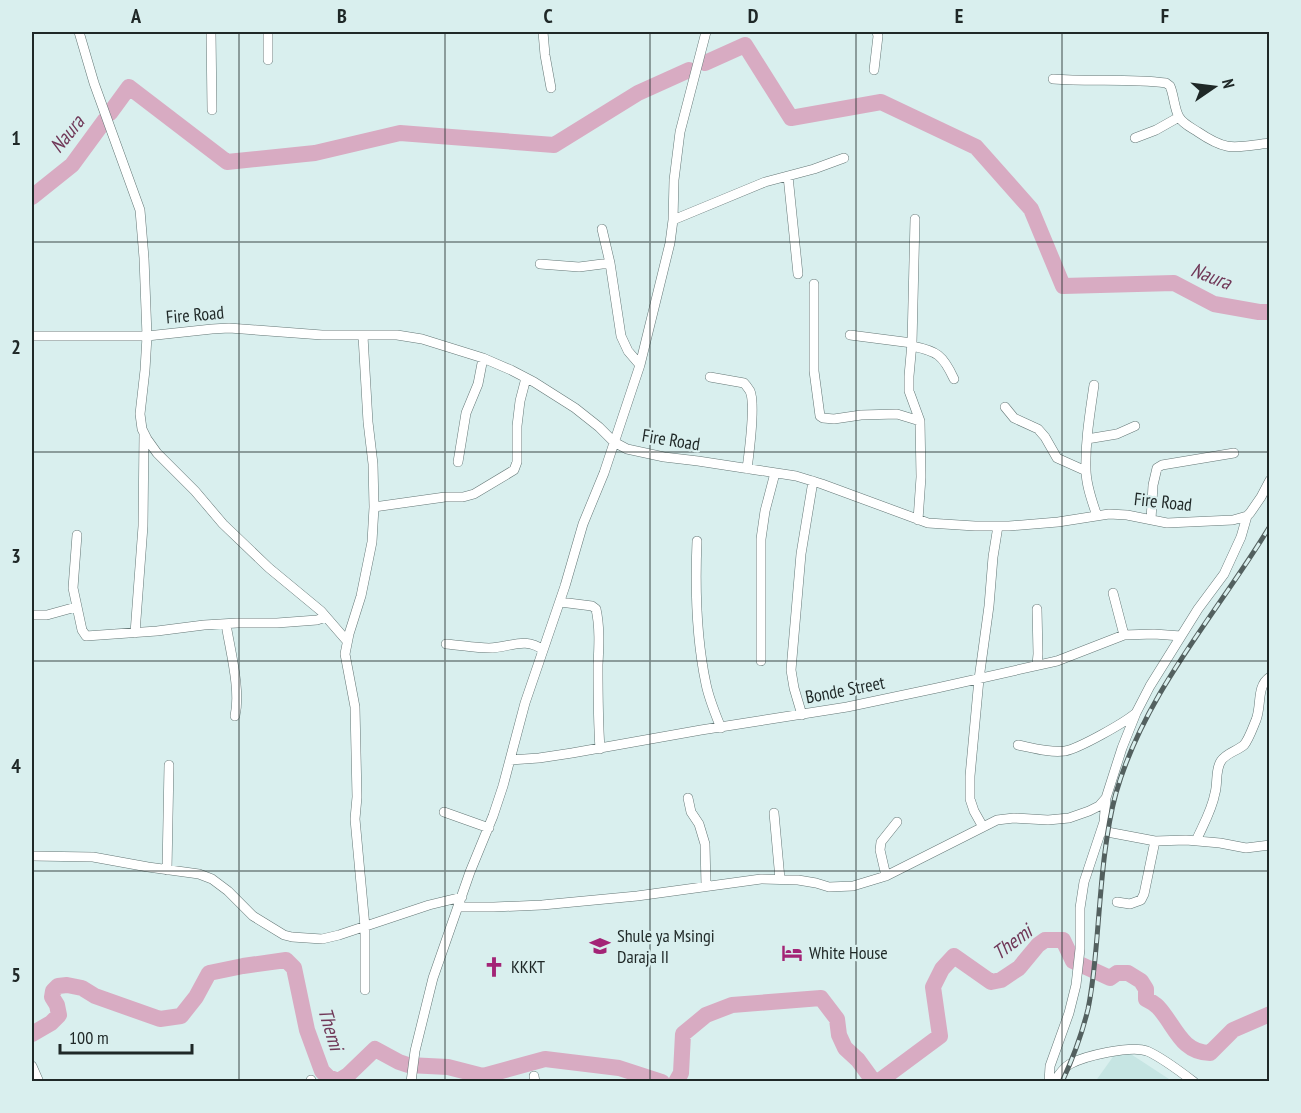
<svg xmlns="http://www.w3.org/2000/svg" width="1301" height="1113" font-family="'PT Sans Narrow',sans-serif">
<rect width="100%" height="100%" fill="#d9efee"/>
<path fill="#c6e5e3" d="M1120,1047L1172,1081L1095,1082Z"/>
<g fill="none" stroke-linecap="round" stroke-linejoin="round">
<path stroke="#d8abc2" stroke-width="16" d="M705,63L745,45L791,118L881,102L976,147L1031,209L1063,286L1174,283L1214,304L1259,312H1270
M110,113L129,87L227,162L315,153L400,133L554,145L638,93L689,70
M32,197L72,165L105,120
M32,1034L51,1023L59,1015L57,1005L52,997L53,991L58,986L67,985L82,988L95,996L160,1019L181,1016L196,997L209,973L243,966L286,960L294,968L307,1030L322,1071L328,1077L338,1081L348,1075L375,1049L399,1062L408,1065L448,1067L483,1076L545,1059L619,1068L662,1082
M676,1082L681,1073L683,1034L706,1015L732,1005L821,998L837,1019L839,1035L845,1048L858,1060L874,1082
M878,1082L940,1036L933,987L942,969L954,956L991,982L1001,980L1019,968L1038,945L1045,940H1063L1073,961L1110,978L1117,973H1128L1141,981L1146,989V999C1150,1001 1155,1004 1158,1007C1175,1025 1181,1053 1210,1053L1233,1030L1270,1014"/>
<g stroke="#647776" stroke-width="10">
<path id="street" d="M79,32L94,83L140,210L144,258L147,336L145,370L140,414L142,429L147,439L157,453L195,491L223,524L269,568L321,611L347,641
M211,32L212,110
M268,32V60
M543,32L545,55L551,88
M874,70L878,36L877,32
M1053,79C1090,82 1128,78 1166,83L1170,86C1174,95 1174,108 1179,117C1183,124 1192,128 1198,132C1229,153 1235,147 1270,143
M1135,138L1156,130L1179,117
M788,176L798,274
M915,219L912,343L909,376V391L920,421L921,477L918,520
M673,220L765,182L814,169L844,158
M602,229L610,263L621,336L628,351L640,365
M540,264L579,267L610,263
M814,284V371L820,416L823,418L834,419L861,415L897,414L920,421
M850,335L912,343
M32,336H147L212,329L229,328L322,335H397L422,339L483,358L511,370L534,382L575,408L599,427L614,442L627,449L664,457L698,461L796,476L822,484L928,523L975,526H1009L1058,522L1109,514L1127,515L1167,523L1233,520L1247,516L1250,513L1261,497L1270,480
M363,336L368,422L373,464L374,507L372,542L361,596L349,634L345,654L355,707L357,797L355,819L365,927V990
M912,346C937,351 943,355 954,379
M710,377L744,383C746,385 748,388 750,391C756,404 749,453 747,469
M1094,385C1090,413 1085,442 1086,470C1086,485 1092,501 1097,516
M1005,407L1014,418L1038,429L1045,437L1057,458L1086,471
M1087,439L1117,434L1135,426
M458,462L466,413L478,384L483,358
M374,507L445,497H463L474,494L514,470L517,462V426L520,401L526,378
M1151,520L1153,485L1157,468L1162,465L1234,453
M77,535L73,588L82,630L86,636L157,631L204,625L237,623H277L317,620L326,617
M697,541C695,588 696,637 706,684C709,699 715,713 721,728
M1113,593L1124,635
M560,602L592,606L596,609C600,627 599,646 598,665C598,693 598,720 600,749
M32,615H47L76,607
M226,624C230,650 241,690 235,716
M135,633L143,526L144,434
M446,644C460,645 475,648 489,648C509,648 525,636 543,650
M761,661V539L765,511L775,473
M1037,665L1038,654L1037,609
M802,715L794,688L791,670L801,554L813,481
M1018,745C1033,748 1050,753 1065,751C1080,748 1124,723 1136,713
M510,760L539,758L572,753L701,730L847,707L937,688L1057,661L1124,635L1154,634L1181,636
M688,798L691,812L699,824L705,844L706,886
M444,812L489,828
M774,813L780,879
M983,827L974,811L970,799V776L979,679L989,606L993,557L998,526
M1102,831L1155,841L1186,840L1220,843L1246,848L1270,845
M1196,841C1203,825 1212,810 1215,793C1218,783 1215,770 1221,761C1226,753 1237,751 1244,745C1249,739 1253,727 1256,720C1262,705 1256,686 1270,677
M32,856L93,857L148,867L199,874L212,879L228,891L253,916L284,935L292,937L322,939L339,935L429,905L462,897
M167,870L169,765
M886,876L880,850L881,842L897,822
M1117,902L1130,904L1141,900L1144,894L1155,841
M458,907H494L542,905L637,896L761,879L798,880L816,883L829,887L853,886L886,876L997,820L1014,818L1048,820L1069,818L1089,811L1099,806L1106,798L1122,748L1136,713L1150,686L1198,609L1224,574L1241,537L1247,516
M32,1066L39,1082
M534,1076L535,1082
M311,1082V1080
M411,1082L415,1051L433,978L470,872L493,816L503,786L525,703L565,586L583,524L604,473L640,365L670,243L673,220L674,180L680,132L706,32
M1049,1082L1050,1066L1069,1013L1076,985L1080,949V908L1084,882L1104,822L1106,798
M1054,1082C1058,1076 1063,1068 1070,1064C1084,1056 1131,1045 1147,1051C1161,1057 1181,1072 1194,1082"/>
</g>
<use href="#street" stroke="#fff" stroke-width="9"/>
<g stroke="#53605f" stroke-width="5">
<path id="rail" d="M1062,1082C1073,1058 1082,1034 1088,1009C1093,985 1095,961 1097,937C1101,890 1104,837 1116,793C1145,692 1217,614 1270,526"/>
</g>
<use href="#rail" stroke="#d9efee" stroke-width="3" stroke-dasharray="9" stroke-linecap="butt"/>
</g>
<path fill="none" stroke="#1f2827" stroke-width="1.5" stroke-opacity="0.55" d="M239,32V1082M445,32V1082M650,32V1082M856,32V1082M1062,32V1082M32,242H1270M32,452H1270M32,661H1270M32,871H1270"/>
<defs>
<g id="school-bare" transform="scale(1.62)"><path d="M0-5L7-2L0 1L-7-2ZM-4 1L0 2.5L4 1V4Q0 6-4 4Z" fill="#a32476" stroke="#d9efee" stroke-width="2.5" paint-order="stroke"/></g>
<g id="hotel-bare" transform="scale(1.62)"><path d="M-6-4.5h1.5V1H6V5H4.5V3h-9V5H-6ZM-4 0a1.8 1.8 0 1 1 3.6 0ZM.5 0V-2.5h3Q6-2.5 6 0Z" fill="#a32476" stroke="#d9efee" stroke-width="2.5" paint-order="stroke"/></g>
<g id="church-bare" transform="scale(1.62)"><path d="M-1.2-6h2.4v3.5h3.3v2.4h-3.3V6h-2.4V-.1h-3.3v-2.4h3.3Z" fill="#a32476" stroke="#d9efee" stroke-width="2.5" paint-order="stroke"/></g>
</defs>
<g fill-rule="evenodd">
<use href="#school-bare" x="600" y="946"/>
<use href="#hotel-bare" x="792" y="953"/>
<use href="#church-bare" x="494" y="967"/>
</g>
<g text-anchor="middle" stroke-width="4.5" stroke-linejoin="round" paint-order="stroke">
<g font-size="18" fill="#1f2827" stroke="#d9efee">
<text transform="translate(195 315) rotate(-5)" y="6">Fire Road</text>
<text transform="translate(671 440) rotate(9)" y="6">Fire Road</text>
<text transform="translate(1163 502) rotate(6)" y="6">Fire Road</text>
<text transform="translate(845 690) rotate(-11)" y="6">Bonde Street</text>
</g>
<g font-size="18" fill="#1f2827" stroke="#d9efee" text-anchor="start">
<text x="617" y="942">Shule ya Msingi<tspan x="617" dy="21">Daraja II</tspan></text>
<text x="809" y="959">White House</text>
<text x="511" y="973">KKKT</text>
</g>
<g font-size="20" font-style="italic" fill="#703858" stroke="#d9efee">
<text transform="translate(67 134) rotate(-51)" y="7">Naura</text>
<text transform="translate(1211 276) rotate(21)" y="7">Naura</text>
<text transform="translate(1012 942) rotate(-37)" y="7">Themi</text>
<text transform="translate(331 1029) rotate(73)" y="7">Themi</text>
</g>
</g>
<rect width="1301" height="1113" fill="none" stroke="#d9efee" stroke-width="66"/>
<g transform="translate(1214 87) rotate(76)" stroke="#d9efee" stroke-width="4.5" paint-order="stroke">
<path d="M0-4.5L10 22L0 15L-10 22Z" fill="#1f2827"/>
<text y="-9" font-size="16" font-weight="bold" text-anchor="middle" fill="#1f2827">N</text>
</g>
<path d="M60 1044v9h132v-9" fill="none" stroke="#1f2827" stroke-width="3"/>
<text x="69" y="1044" font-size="18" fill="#1f2827" stroke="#d9efee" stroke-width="4.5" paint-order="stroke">100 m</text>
<rect x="33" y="33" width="1235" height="1047" fill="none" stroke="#1f2827" stroke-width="2"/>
<g font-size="20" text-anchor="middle" font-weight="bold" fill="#1f2827">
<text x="136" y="23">A</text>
<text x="342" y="23">B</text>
<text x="548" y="23">C</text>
<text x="753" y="23">D</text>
<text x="959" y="23">E</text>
<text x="1165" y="23">F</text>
<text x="16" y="145">1</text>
<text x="16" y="354">2</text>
<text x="16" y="563">3</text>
<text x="16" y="773">4</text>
<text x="16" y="982">5</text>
</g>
</svg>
